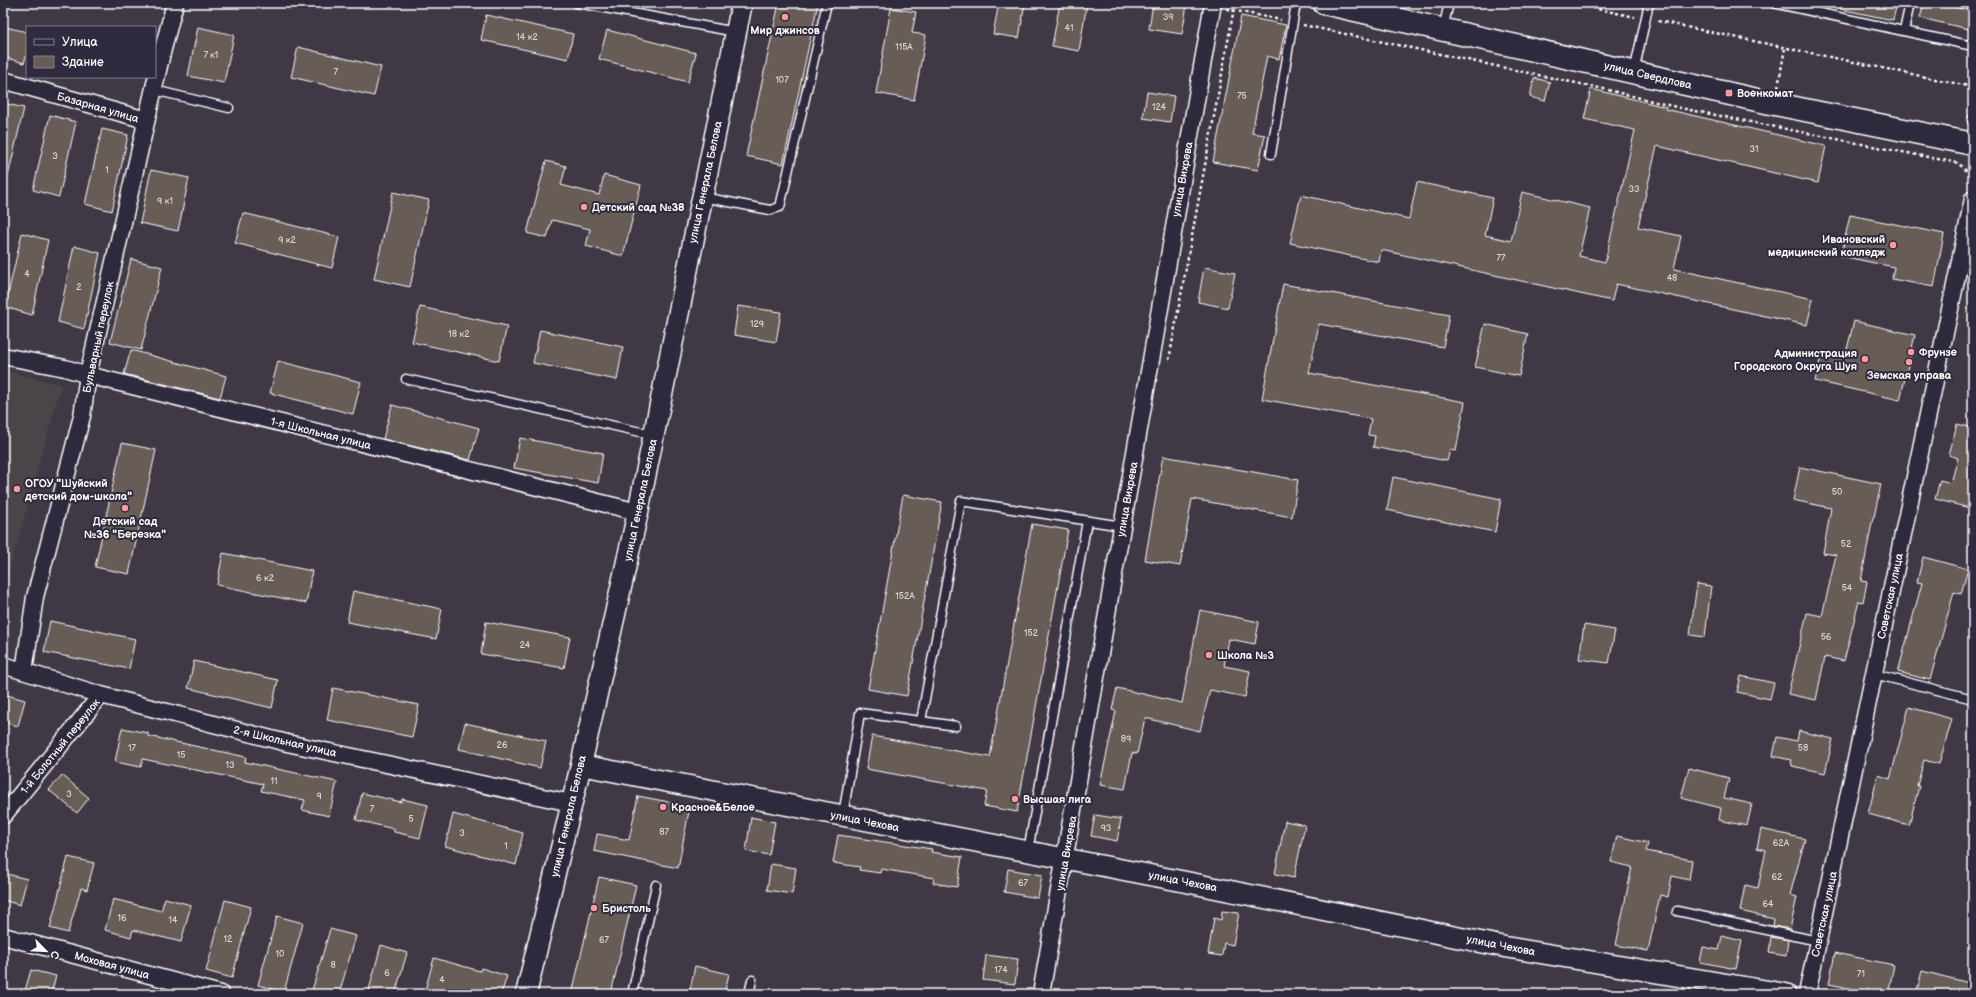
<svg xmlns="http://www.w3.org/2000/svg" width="1976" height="997" font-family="'Balsamiq Sans',sans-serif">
<rect width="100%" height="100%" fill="#403945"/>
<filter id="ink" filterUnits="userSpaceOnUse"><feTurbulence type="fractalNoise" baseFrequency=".025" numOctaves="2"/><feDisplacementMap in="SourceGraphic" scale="8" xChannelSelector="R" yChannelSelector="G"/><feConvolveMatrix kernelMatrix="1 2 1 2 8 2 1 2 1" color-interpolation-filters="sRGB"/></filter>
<g filter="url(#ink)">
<path fill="#4c444a" d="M3,370L61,385L3,593Z"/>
<path fill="#685c57" stroke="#fff" d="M779,3H818L783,164L746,156Z
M999,3H1025L1019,38L993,34Z
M1060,3H1087L1079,51L1052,46Z
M1153,3L1187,5L1182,34L1149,29Z
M1841,3H1897L1893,20L1840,9Z
M1924,3H1935L1973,11V30L1920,18Z
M891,8L916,12L912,33L926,35L914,100L876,93Z
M486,15L573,34L568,59L481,40Z
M1241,16L1286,25L1279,59L1267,56L1252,133L1265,135L1258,170L1213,162Z
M5,27L27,32V53L24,63L3,57V37Z
M198,27L234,35L224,83L188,76Z
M607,30L696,53L688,82L599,59Z
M298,47L381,67L374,96L291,77Z
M1534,78L1550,82L1545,101L1530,97Z
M1591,89L1666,107L1665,109L1826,146L1818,183L1657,146L1638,227L1681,236L1674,269L1813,299L1807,325L1616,284L1612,301L1381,250L1379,262L1290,243L1301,195L1409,219L1417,182L1493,198L1485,235L1511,241L1522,192L1590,208L1579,256L1605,262L1635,130L1584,119Z
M1147,92L1174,96L1170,122L1143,118Z
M3,103L24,108L8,176L3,175Z
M50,115L76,122L59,197L33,190Z
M102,129L128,135L112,211L85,204Z
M546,161L566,166L561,185L599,195L604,175L641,185L623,256L586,246L590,229L552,220L547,238L527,233Z
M151,170L189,178L178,231L140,223Z
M393,192L429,200L410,287L374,279Z
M243,213L339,237L332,268L235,243Z
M1850,215L1944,234L1934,287L1892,279L1894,267L1841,256Z
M22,233L48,240L32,315L5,307Z
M74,246L100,253L84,329L58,322Z
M131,259L162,267L141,350L110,342Z
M1204,267L1235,273L1228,308L1198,302Z
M1283,284L1449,315L1443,347L1319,324L1309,373L1465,402L1456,451L1450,450L1447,461L1373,447L1375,436L1368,435L1371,419L1262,399Z
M738,306L781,312L776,342L734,335Z
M420,307L507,326L499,361L412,342Z
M1854,321L1915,335L1900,400L1815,381L1822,352L1845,357Z
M1485,324L1528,334L1519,376L1475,367Z
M540,330L623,347L617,380L533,363Z
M131,350L226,376L220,398L124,374Z
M278,361L361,382L353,414L270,393Z
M392,405L479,428L470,460L383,439Z
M1957,424L1973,428V509L1935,499L1940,480L1951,483L1958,458L1949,455Z
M520,438L603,453L598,483L514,468Z
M122,443L156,450L129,574L95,567Z
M1163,456L1298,480L1292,517L1192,499L1180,566L1145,560Z
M1800,467L1881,484L1874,517H1873L1861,581L1867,582L1863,602L1859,601L1844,661L1825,657L1816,700L1788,694L1807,613L1822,616L1836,555L1823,553L1831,508L1793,500Z
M1393,477L1501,499L1495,532L1387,510Z
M903,495L942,502L907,696L868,689Z
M1032,524L1068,530L1017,812L984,806L987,791L866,769L872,736L990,757Z
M223,553L312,571L306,603L217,585Z
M1923,557L1968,569L1961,594L1954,592L1930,680L1898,672L1922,583L1917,582Z
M1697,584L1711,586L1705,637L1690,635Z
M353,591L442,609L436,639L347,622Z
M1200,610L1259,622L1255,644L1229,639L1224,666L1250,671L1245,697L1210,690L1200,731L1145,718L1137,754L1132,753L1125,789L1100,785L1116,711L1112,710L1117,688L1182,703Z
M50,621L135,639L129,669L44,652Z
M486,622L570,637L564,668L481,654Z
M1584,625L1615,630L1609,663L1579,659Z
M194,661L278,680L272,708L188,688Z
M1741,676L1774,683L1770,699L1737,692Z
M333,688L419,705L412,737L327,720Z
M3,694L25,700L18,726L3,722Z
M1909,707L1952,719L1939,764L1924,760L1917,786H1919L1909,825L1868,814L1878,775L1890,779Z
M465,723L546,741L540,768L459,749Z
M122,728L148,733V736L246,757L245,762L337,782L329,816L302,810L305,800L261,791L263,784L143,759L141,767L115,762Z
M1799,731L1833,739L1825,773L1792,766L1791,760L1773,756L1777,737L1797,741Z
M1689,768L1729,778L1724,798L1752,804L1747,826L1719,820L1721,808L1681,798Z
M62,775L89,798L77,813L49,790Z
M362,793L401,802L402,799L428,805L420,838L394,832V829L356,820Z
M638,796L690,806L678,868L594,851L597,834L629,840Z
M453,814L523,833L516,865L445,846Z
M1095,815L1121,819L1117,841L1091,836Z
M751,817L775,822L769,855L746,851Z
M1285,821L1305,825L1294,878L1275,874Z
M1761,829L1805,839L1790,895L1797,897L1790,929L1773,926L1774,919L1740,911L1745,885L1758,888L1766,850L1757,848Z
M838,835L932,849L931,852L962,857L957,887L933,883L934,878L881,869L880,873L859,870L860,867L833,863Z
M1617,836L1648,843L1646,851L1692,860L1689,880L1672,876L1668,897L1660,895L1648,951L1616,945L1632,867L1611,862Z
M68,857L94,863L87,890L81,888L68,933L50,928Z
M771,864L796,868L792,894L767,890Z
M1008,869L1042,875L1038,898L1004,892Z
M3,873L27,879L20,905L3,900Z
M599,877L636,885L611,994H572Z
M165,898L191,905L181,942L133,930L131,937L105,930L113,899L161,911Z
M225,900L251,907L232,978L206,971Z
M1222,911L1239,913L1233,945L1224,943L1222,956L1208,954L1214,918L1221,920Z
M277,916L303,923L284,992L258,985Z
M330,929L356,936L339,994H311Z
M1722,936L1742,941L1736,969L1700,962L1703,947L1719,950Z
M1771,937L1788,940L1786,956L1769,953Z
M381,945L407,953L395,994H368Z
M1835,953L1894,965L1888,994H1879L1829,984Z
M986,955L1018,959L1015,984L983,980Z
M434,958L480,971L481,968L507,976L501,994H424Z
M695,966L729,974L724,994H689Z
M31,970L56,976L51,994H24Z
M1922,971L1973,984V994H1916Z"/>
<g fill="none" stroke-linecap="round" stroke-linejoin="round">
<g stroke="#fff" stroke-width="11">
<path id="service" d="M577,3L736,32
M1773,3L1973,46
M1443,29L1449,3
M1904,31L1910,3
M1634,72L1649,3
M154,90L229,108
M1271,154L1296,3
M703,197L770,210L780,207L827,3
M406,379L654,435
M1874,674L1973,699
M921,721L956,726
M843,815L860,713L921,721L961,501L1122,526
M1028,851L1087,521
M1677,911L1818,941
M632,994L656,885
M749,994L752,980"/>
</g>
<g stroke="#fff" stroke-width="19">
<path id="minor" d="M3,80L146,120
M3,356L65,368L88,375L638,512
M3,665L101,695L287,743L571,803
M24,671L35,597L82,416L88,375L162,53L175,3
M3,816L101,695
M3,936L221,994
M1041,994L1213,3
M1807,994L1973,199"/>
</g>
<g stroke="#fff" stroke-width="23">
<path id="tertiary" d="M581,765L1186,882L1505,947L1786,994
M526,994L581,765L638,512L742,3"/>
</g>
<g stroke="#fff" stroke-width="25">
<path id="secondary" d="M1324,3L1775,104L1973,144"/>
</g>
<path stroke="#fff" stroke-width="2.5" stroke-dasharray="3 3" stroke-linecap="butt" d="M1569,3L1635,17
M1227,9L1281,20
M1658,21L1973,87
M1303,25L1604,89L1680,108L1958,163L1973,177
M1778,87L1785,48
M1968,124L1973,97
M1169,360L1235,3
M1823,990L1844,994"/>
<use href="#service" stroke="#2f2a3d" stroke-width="8"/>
<use href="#minor" stroke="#2f2a3d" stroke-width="16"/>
<use href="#tertiary" stroke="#2f2a3d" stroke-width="20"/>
<use href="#secondary" stroke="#2f2a3d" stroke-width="22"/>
</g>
</g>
<g fill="#ff9aa2" stroke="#2f2a3d" stroke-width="1.5">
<circle cx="785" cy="17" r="4"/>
<rect x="1725" y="89" width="8" height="8" rx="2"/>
<circle cx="584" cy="207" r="4"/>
<circle cx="1893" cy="245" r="4"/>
<circle cx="1911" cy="352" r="4"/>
<circle cx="1865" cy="359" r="4"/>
<circle cx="1909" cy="362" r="4"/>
<circle cx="17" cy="489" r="4"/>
<circle cx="125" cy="508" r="4"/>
<circle cx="1209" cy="655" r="4"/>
<circle cx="1015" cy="799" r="4"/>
<circle cx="663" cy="807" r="4"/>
<circle cx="594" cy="908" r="4"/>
</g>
<g text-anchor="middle" stroke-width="4" stroke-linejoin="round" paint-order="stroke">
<g font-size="9" fill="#d9d6d5">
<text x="1168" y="20">39</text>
<text x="1069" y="31">41</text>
<text x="527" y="40">14 к2</text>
<text x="904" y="50">115А</text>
<text x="211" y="58">7 к1</text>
<text x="336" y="75">7</text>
<text x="782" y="83">107</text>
<text x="1242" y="99">75</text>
<text x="1159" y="110">124</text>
<text x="1754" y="152">31</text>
<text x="55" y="159">3</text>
<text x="107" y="173">1</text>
<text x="1634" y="192">33</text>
<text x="165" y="204">9 к1</text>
<text x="287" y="243">9 к2</text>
<text x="1501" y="261">77</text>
<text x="27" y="277">4</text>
<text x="1672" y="281">48</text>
<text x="79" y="290">2</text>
<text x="757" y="327">129</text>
<text x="459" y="337">18 к2</text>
<text x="1837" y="495">50</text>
<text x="1846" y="547">52</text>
<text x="265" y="581">6 к2</text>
<text x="1847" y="591">54</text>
<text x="905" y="599">152А</text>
<text x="1031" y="636">152</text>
<text x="1826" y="640">56</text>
<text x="525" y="648">24</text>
<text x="1126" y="742">89</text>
<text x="502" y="748">26</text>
<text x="132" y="751">17</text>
<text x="1803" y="751">58</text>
<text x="181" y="758">15</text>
<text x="230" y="768">13</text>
<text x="274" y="784">11</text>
<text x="69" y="797">3</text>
<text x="319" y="799">9</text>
<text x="372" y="812">7</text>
<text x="411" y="822">5</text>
<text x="1106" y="831">93</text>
<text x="664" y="835">87</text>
<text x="462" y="836">3</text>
<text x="1781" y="846">62А</text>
<text x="506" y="849">1</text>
<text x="1777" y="880">62</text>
<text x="1023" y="886">67</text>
<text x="1768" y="907">64</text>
<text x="122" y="921">16</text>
<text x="173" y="923">14</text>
<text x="228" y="942">12</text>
<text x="604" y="943">67</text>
<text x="280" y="957">10</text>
<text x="333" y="968">8</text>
<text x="1001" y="973">174</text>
<text x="387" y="976">6</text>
<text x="1861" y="977">71</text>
<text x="442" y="983">4</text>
</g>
<g font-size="11" font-weight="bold" fill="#fff" stroke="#2f2a3d" text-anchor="start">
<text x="785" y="34" text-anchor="middle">Мир джинсов</text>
<text x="1737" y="97">Военкомат</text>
<text x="592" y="211">Детский сад №38</text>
<text x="1885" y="243" text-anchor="end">Ивановский<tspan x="1885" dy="13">медицинский колледж</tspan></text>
<text x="1919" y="356">Фрунзе</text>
<text x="1857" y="357" text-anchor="end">Администрация<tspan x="1857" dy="13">Городского Округа Шуя</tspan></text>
<text x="1909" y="379" text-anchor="middle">Земская управа</text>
<text x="25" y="487">ОГОУ "Шуйский<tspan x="25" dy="13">детский дом-школа"</tspan></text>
<text x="125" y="525" text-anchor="middle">Детский сад<tspan x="125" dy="13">№36 "Березка"</tspan></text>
<text x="1217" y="659">Школа №3</text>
<text x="1023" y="803">Высшая лига</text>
<text x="671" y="811">Красное&amp;Белое</text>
<text x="602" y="912">Бристоль</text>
</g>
<g font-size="11" fill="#fff" stroke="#2f2a3d">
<text transform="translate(1648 75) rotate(13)" y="4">улица Свердлова</text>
<text transform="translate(98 107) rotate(16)" y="4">Базарная улица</text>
<text transform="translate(1182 179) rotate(-80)" y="4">улица Вихрева</text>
<text transform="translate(705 182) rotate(-78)" y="4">улица Генерала Белова</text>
<text transform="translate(98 337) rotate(-78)" y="4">Бульварный переулок</text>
<text transform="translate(321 433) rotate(14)" y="4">1-я Школьная улица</text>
<text transform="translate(1127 499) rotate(-80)" y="4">улица Вихрева</text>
<text transform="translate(640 500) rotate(-78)" y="4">улица Генерала Белова</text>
<text transform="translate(1890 596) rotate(-78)" y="4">Советская улица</text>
<text transform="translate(285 741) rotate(13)" y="4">2-я Школьная улица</text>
<text transform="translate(60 746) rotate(-51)" y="4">1-й Болотный переулок</text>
<text transform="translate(568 816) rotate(-77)" y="4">улица Генерала Белова</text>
<text transform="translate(865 821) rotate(11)" y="4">улица Чехова</text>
<text transform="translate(1066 853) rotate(-80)" y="4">улица Вихрева</text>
<text transform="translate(1183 881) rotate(11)" y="4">улица Чехова</text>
<text transform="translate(1824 914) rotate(-78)" y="4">Советская улица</text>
<text transform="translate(1501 945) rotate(11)" y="4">улица Чехова</text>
<text transform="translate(112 965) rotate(15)" y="4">Моховая улица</text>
</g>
</g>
<rect width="1976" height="997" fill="none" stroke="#2f2a3d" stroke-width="16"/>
<rect x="8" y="8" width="1960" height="981" fill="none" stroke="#fff" stroke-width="1.5" filter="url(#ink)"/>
<rect x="26" y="26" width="130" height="52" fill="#2f2a3d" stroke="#827f8b"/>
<rect x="34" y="39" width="20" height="6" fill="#2f2a3d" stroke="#827f8b"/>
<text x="62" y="46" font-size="12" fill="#ffffff">Улица</text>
<rect x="34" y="56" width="20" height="12" fill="#685c57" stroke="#827f8b"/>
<text x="62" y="66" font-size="12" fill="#ffffff">Здание</text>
<g transform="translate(46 951) rotate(114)" stroke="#2f2a3d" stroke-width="3" paint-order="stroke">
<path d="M0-3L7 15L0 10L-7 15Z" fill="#ffffff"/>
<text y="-6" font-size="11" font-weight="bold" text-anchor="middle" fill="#ffffff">С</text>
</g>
</svg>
